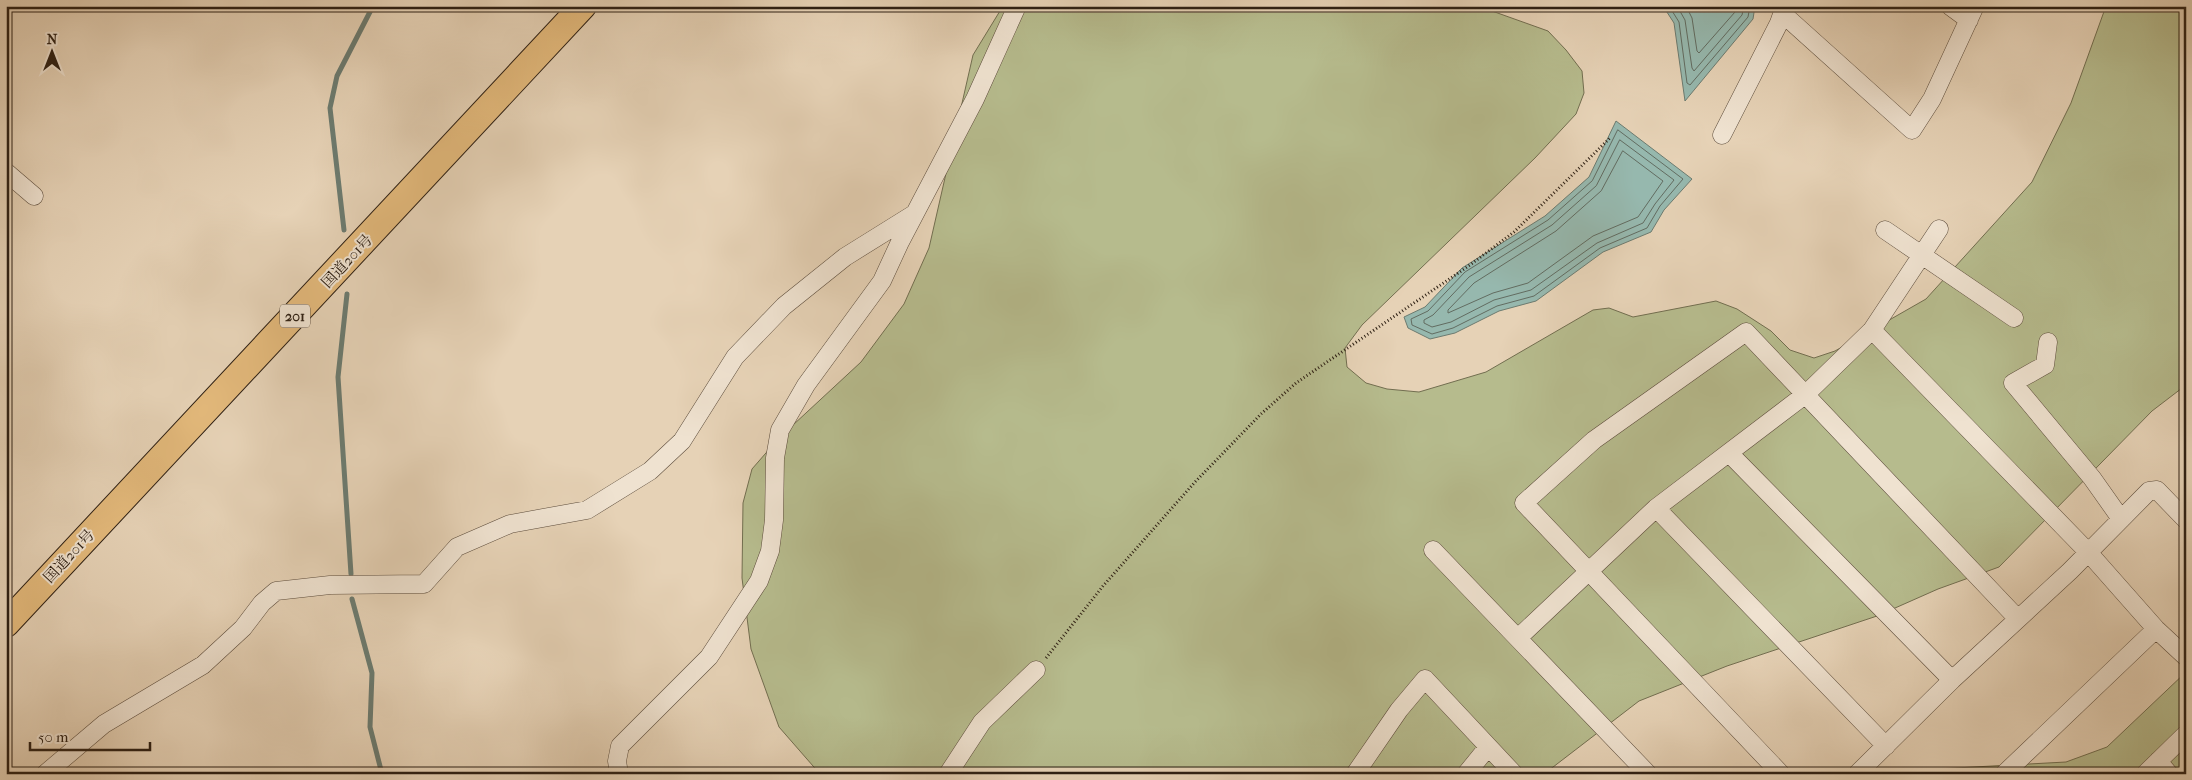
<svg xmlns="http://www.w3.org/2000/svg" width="2192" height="780" font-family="'IM FELL French Canon','Noto Serif JP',serif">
<rect width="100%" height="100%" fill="#e6d2b6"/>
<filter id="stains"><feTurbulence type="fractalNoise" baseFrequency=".004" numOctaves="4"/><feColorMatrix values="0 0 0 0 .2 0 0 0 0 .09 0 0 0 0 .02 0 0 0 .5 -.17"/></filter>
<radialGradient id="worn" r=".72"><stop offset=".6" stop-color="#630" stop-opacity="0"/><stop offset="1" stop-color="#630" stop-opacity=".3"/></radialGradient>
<path fill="#b6bb8d" stroke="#726e50" d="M1003,6H1463L1492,11L1548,31L1566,50L1582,71L1584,93L1576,114L1535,158L1362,325L1345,348L1347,367L1366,383L1387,389L1419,392L1486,372L1593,310L1609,308L1633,317L1716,301L1737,309L1771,331L1790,350L1814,358L1835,351L1926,299L2032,182L2071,103L2106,6H2186V385L2152,411L1999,567L1938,589L1877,616L1727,666L1639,701L1544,774H820L779,727L751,649L742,578L743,503L752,469L779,438L861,362L904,304L929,248L973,55Z
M2186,672V774H1928L1937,769L2066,762L2107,747Z"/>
<path fill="#96b8ae" stroke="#6c7b70" d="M1663,6H1755L1753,19L1685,101L1674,23Z
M1616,121L1692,179L1664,210L1651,232L1603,252L1536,301L1499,311L1455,333L1430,339L1408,328L1404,317L1425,307L1462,268L1545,216L1589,177Z"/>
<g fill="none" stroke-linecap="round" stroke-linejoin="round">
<path stroke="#626c61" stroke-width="1" d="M1669,6L1679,22L1687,83L1690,85L1748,17L1750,6
M1677,6L1685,20L1692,68L1694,71L1742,15L1744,6
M1686,6L1692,18L1697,51L1699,53L1735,12L1736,6
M1618,130L1683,179L1660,206L1647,228L1600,248L1534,296L1497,306L1453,328L1432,334L1412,325L1411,319L1428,311L1465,272L1548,220L1592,181Z
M1620,140L1674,180L1655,204L1643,223L1597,243L1531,290L1494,300L1451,322L1432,327L1424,323V320L1433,315L1469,277L1552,225L1596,186Z
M1623,151L1663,181L1638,217L1593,236L1528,283L1493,293L1448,313V310L1474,283L1556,231L1601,191Z"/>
<path stroke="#6c7b70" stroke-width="5" d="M344,230L330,108L337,76L373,6
M347,294L338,377L351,574
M352,599L372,673L370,727L382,774"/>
<g stroke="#5c4c3c" stroke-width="19">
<path id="minor" d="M1950,6L1969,20
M1783,14L1912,130L1932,99L1975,6
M1722,135L1779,23L1785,6
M6,172L34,196
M1885,230L2014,318
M1872,330L2088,552L2156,629L2186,657
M2048,342L2045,365L2013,383L2092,478L2121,519
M1729,453L1952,680
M1656,508L1886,746
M1433,550L1648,774
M1518,638L1656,508L1806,394L1872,330L1939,229
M2158,761L2169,774
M45,774L104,724L203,665L243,628L262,603L276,591L330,585L424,584L457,547L510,524L587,510L650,471L682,441L735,357L784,306L845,257L914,214
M619,774L617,761L620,746L709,657L759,581L770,551L774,520L775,458L780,430L806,385L882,281L900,242L975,99L1017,6
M948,774L982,722L1036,670
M1355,774L1399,710L1425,679L1514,774
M1466,774L1488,747
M1781,774L1524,503L1594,440L1746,332L2018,619
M1857,774L1952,680L2070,571L2149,491L2157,490L2186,520
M2004,774L2156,629
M2145,774L2186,734"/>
</g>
<g stroke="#2e2014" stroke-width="28">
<path id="highway" d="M6,624L583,6"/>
</g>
<path stroke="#2e2014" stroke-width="3" stroke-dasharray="1 2.5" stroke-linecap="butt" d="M1046,658L1103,586L1195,482L1261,414L1296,383L1470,265L1514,232L1611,137"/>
<use href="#minor" stroke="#efe2d0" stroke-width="18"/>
<use href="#highway" stroke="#e3b97b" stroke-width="26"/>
</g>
<g text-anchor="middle" stroke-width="4" stroke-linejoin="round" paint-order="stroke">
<rect fill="#efe2d0" stroke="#685a4c" stroke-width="1" x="280" y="304.5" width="30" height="23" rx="4"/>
<g font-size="14" font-weight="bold" fill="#2e2014">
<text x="295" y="321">201</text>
</g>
<g font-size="15" fill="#2e2014" stroke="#efe2d0">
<text transform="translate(347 261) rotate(-47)" y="5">国道201号</text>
<text transform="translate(69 556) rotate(-47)" y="5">国道201号</text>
</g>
</g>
<rect width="2192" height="780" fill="none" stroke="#e6d2b6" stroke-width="25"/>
<rect x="8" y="8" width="2177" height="765" fill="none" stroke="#2e2014" stroke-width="2.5"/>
<rect x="12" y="12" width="2167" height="755" fill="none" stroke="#2e2014"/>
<g transform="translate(52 52)" stroke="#efe2d0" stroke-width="4" paint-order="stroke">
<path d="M0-4L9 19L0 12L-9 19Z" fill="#2e2014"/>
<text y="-8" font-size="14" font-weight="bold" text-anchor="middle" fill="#2e2014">N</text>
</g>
<path d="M30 742v8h120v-8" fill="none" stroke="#2e2014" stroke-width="2.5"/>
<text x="38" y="742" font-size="15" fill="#2e2014" stroke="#efe2d0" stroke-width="4" paint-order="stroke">50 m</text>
<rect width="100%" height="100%" filter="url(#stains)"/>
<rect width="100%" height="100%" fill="url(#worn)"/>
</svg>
